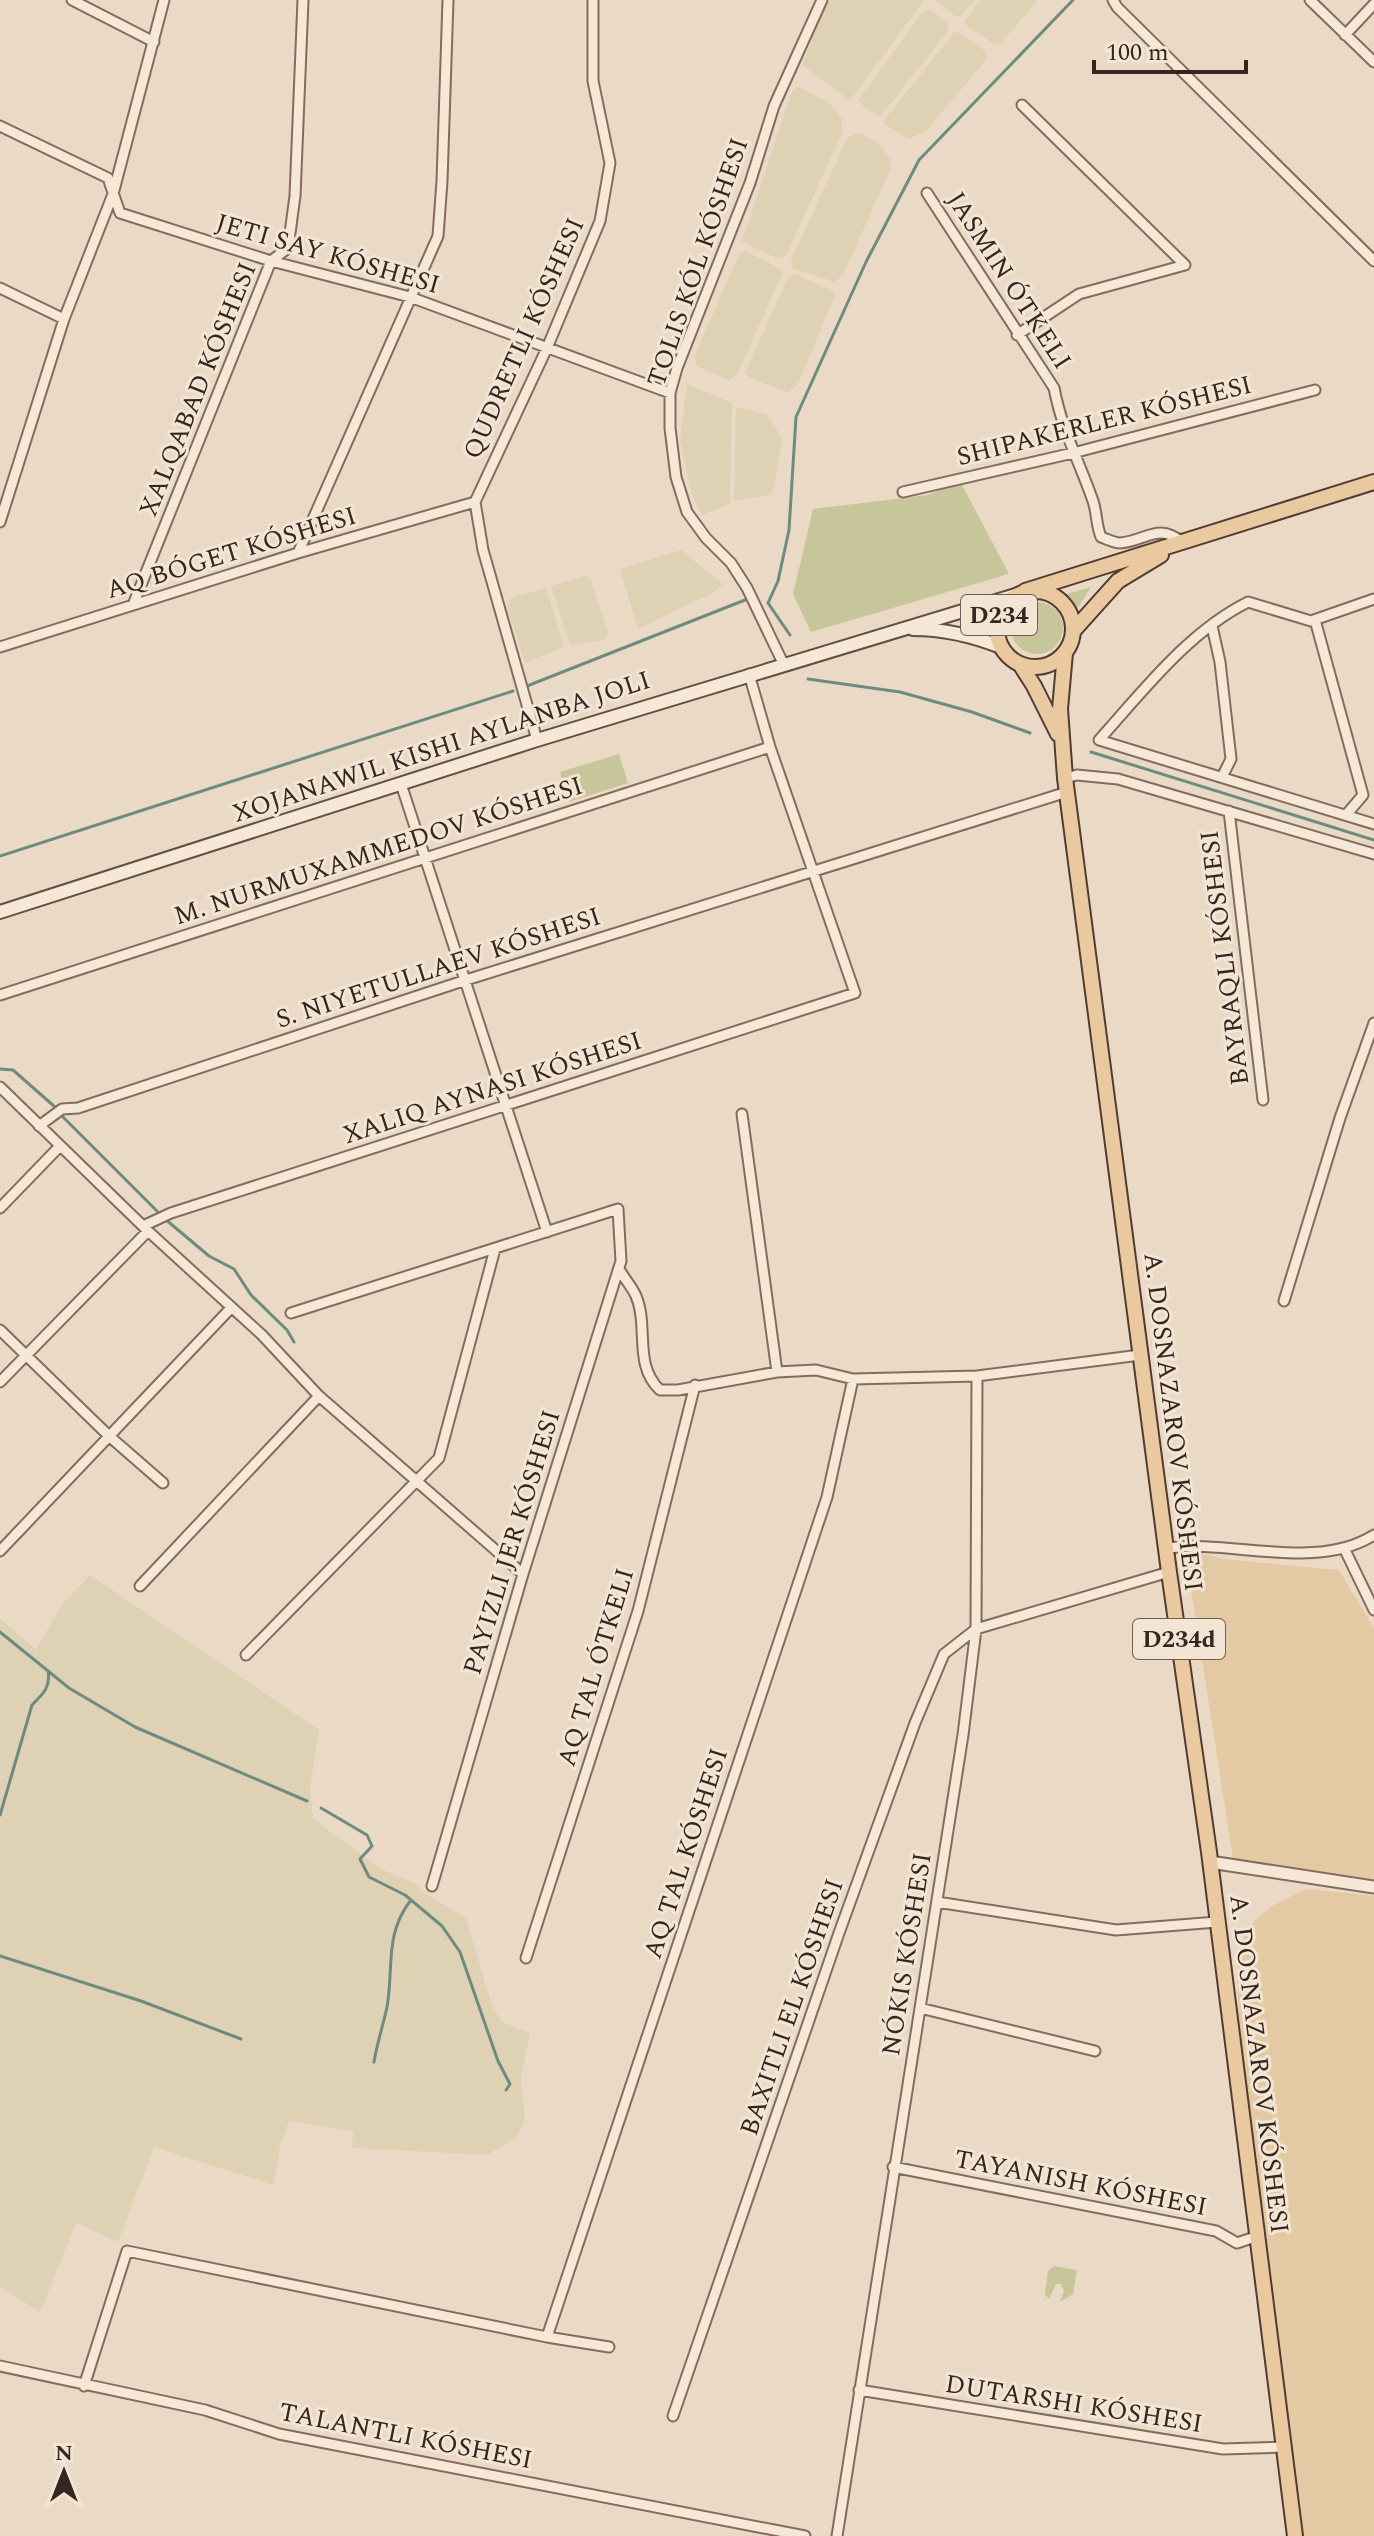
<svg xmlns="http://www.w3.org/2000/svg" width="1374" height="2536" font-family="Spectral,serif">
<rect width="100%" height="100%" fill="#eadac5"/>
<path fill="#dfd1b3" d="M830,0H924L850,101L802,65L822,14Z
M935,0H974L961,16H955Z
M981,0H1038L1000,44L995,45L966,25L965,20Z
M925,9L931,10L949,24L947,32L880,117L863,107L858,100Z
M955,32L960,33L985,51L986,60L926,131L909,139L885,125L884,120Z
M799,87L829,103L842,119V133L786,256L776,258L742,242L792,91Z
M859,133L879,143L891,161L890,170L843,275L835,282L792,268L791,260L848,137Z
M744,251L781,269L782,274L738,373L729,381L696,365L695,355L740,252Z
M795,274L833,291L834,297L798,384L788,393L751,378L745,373L788,277Z
M687,384L732,403L730,504L702,515L692,495L680,441Z
M736,407L767,414L782,438L773,492L766,496L734,501Z
M681,550L723,584L714,592L638,629L620,569Z
M585,576L590,579L608,632L605,640L570,645L551,586Z
M546,588L564,647L525,663L507,607L511,598Z
M90,1575L319,1730L310,1788L313,1819L381,1869L414,1883L423,1892L466,1918L492,2006L502,2022L530,2033L521,2078L525,2120L517,2137L487,2155L351,2148L354,2131L289,2121L280,2145L274,2185L154,2147L118,2242L76,2223L40,2312L0,2287V1618L36,1650L62,1604Z"/>
<path fill="#c7c69a" d="M960,481L1009,574L811,632L793,594L813,509L928,495Z
M1091,587L1075,613L1070,603L1059,596Z
M1011 628a26 26 0 1 1 52 0a26 26 0 1 1-52 0Z
M995,613L991,624V635L968,622Z
M619,754L628,783L569,802L560,772Z
M1054,2266L1077,2270L1073,2294L1060,2302L1064,2291L1061,2284H1056L1049,2299L1045,2295L1048,2271Z"/>
<path fill="#e4caa4" d="M1201,1553L1223,1559L1339,1570L1374,1628V1884L1233,1858L1187,1564Z
M1308,1889L1374,1896V2536H1300L1239,2024C1236,1950 1230,1919 1308,1889Z"/>
<g fill="none" stroke-linecap="round" stroke-linejoin="round">
<path stroke="#6e8b80" stroke-width="3" d="M790,635L768,603L778,581L789,530L796,417L866,262L919,160L1073,0
M808,679L900,692L972,712L1030,733
M527,686L745,600
M1091,752L1374,840
M0,856L513,691
M0,1069L13,1070L55,1107
M62,1116L157,1211
M165,1219L209,1256L234,1269L251,1295L287,1330L294,1342
M0,1632L69,1688L135,1727L307,1801
M321,1808L367,1835L372,1846L360,1859L369,1877L405,1895L442,1926L460,1952L498,2061L510,2084L506,2090
M0,1815L32,1705C43,1694 51,1687 48,1671
M0,1956L141,2001L241,2039
M374,2062C377,2043 383,2026 387,2007C394,1968 384,1934 411,1900"/>
<g stroke="#846c5d" stroke-width="13">
<path id="minor" d="M72,0L154,42
M1113,0L1117,7L1374,261
M1310,0L1374,62
M1345,35L1374,4
M1022,105L1185,265
M0,126L108,178L120,213L271,261L410,297L670,393
M927,193L1054,388C1062,430 1079,461 1093,501C1097,513 1096,525 1101,537C1107,539 1114,543 1120,543C1146,541 1158,522 1182,542
M0,288L64,319
M1017,335L1079,294L1185,265
M903,492L1073,453L1315,390
M475,502L547,348L600,221L610,163L593,81V0
M475,502L483,550L537,740
M0,522L64,319L113,194L164,0
M298,553L438,236L442,181L448,0
M1374,599L1311,621L1248,602C1188,632 1143,691 1099,740L1374,824
M133,605L271,261L288,248L295,196L303,0
M1315,620L1363,795L1346,815
M1212,626L1220,662L1231,759L1222,777
M0,647L298,553L475,502
M783,663L747,588L731,563L706,538L687,512L676,477L670,428V393L677,368L750,183L774,106L822,0
M1065,778L1077,775L1118,779L1374,854
M401,784L547,1232
M1229,811L1263,1100
M0,995L770,747
M0,1087L148,1231L262,1335L319,1396L523,1574
M742,1114L777,1372
M39,1126L62,1109L78,1108L466,980L1067,792
M0,1208L60,1146
M143,1226L171,1213L855,993L770,747L749,674
M619,1269C624,1278 632,1287 636,1296C649,1327 633,1365 660,1390H678L777,1372L816,1370L853,1379L977,1376L1140,1355
M1284,1301L1340,1118L1374,1023
M291,1313L618,1209L621,1261L523,1574L432,1886
M0,1330L109,1436L163,1483
M0,1382L148,1231
M1166,1548C1232,1539 1315,1572 1374,1535
M1345,1550L1374,1610
M0,1551L231,1308
M140,1586L319,1396
M246,1655L439,1458L495,1249
M937,1902L1116,1930L1217,1922
M526,1958L638,1611L695,1385
M920,2008L1095,2051
M893,2167L1216,2231L1237,2243L1258,2236
M547,2337L827,1497L853,1379
M0,2366L205,2410L279,2434L805,2536
M84,2386L127,2251L547,2337L609,2347
M859,2390L1223,2449L1284,2447
M673,2416L839,1933L915,1723L944,1654L976,1629L1169,1572
M837,2536L963,1735L976,1629L977,1376"/>
</g>
<g stroke="#846c5d" stroke-width="15">
<path id="tertiary" d="M1210,1862L1374,1887"/>
</g>
<g stroke="#654d40" stroke-width="16">
<path id="secondary" d="M913,629C943,629 973,636 1001,647
M0,912L537,740L1019,594"/>
</g>
<g stroke="#523b30" stroke-width="18">
<path id="primary" d="M997 629a38 38 0 1 1 76 0a38 38 0 1 1-76 0Z
M1025,591L1374,482
M1074,630L1118,581L1161,555
M1065,653L1060,709L1065,778L1169,1572L1209,1852L1295,2536
M1020,664L1034,686L1058,734"/>
</g>
<use href="#minor" stroke="#f6e8d7" stroke-width="9"/>
<use href="#tertiary" stroke="#f6e8d7" stroke-width="11"/>
<use href="#secondary" stroke="#f6e8d7" stroke-width="12"/>
<use href="#primary" stroke="#eac8a0" stroke-width="14"/>
</g>
<g text-anchor="middle" stroke-width="6" stroke-linejoin="round" paint-order="stroke">
<g fill="#f2e5d4" stroke="#6e5f55" stroke-width="2">
<rect x="961" y="595" width="76" height="40" rx="6"/>
<rect x="1133" y="1619" width="92" height="40" rx="6"/>
</g>
<g font-size="24" font-weight="bold" fill="#35261f">
<text x="999" y="623">D234</text>
<text x="1179" y="1647">D234d</text>
</g>
<g font-size="26" fill="#35261f" stroke="#f2e5d4">
<text transform="translate(328 253) rotate(16)" y="9">JETI SAY KÓSHESI</text>
<text transform="translate(697 262) rotate(-71)" y="9">TOLIS KÓL KÓSHESI</text>
<text transform="translate(1010 280) rotate(57)" y="9">JASMIN ÓTKELI</text>
<text transform="translate(523 338) rotate(-66)" y="9">QUDRETLI KÓSHESI</text>
<text transform="translate(197 389) rotate(-68)" y="9">XALQABAD KÓSHESI</text>
<text transform="translate(1104 420) rotate(-14)" y="9">SHIPAKERLER KÓSHESI</text>
<text transform="translate(231 552) rotate(-17)" y="9">AQ BÓGET KÓSHESI</text>
<text transform="translate(441 746) rotate(-18)" y="9">XOJANAWIL KISHI AYLANBA JOLI</text>
<text transform="translate(378 850) rotate(-18)" y="9">M. NURMUXAMMEDOV KÓSHESI</text>
<text transform="translate(1224 958) rotate(-97)" y="9">BAYRAQLI KÓSHESI</text>
<text transform="translate(438 967) rotate(-18)" y="9">S. NIYETULLAEV KÓSHESI</text>
<text transform="translate(492 1087) rotate(-18)" y="9">XALIQ AYNASI KÓSHESI</text>
<text transform="translate(1174 1422) rotate(83)" y="9">A. DOSNAZAROV KÓSHESI</text>
<text transform="translate(511 1542) rotate(-73)" y="9">PAYIZLI JER KÓSHESI</text>
<text transform="translate(595 1667) rotate(-73)" y="9">AQ TAL ÓTKELI</text>
<text transform="translate(685 1853) rotate(-72)" y="9">AQ TAL KÓSHESI</text>
<text transform="translate(906 1954) rotate(-81)" y="9">NÓKIS KÓSHESI</text>
<text transform="translate(791 2007) rotate(-71)" y="9">BAXITLI EL KÓSHESI</text>
<text transform="translate(1260 2064) rotate(83)" y="9">A. DOSNAZAROV KÓSHESI</text>
<text transform="translate(1081 2182) rotate(11)" y="9">TAYANISH KÓSHESI</text>
<text transform="translate(1074 2403) rotate(9)" y="9">DUTARSHI KÓSHESI</text>
<text transform="translate(406 2435) rotate(11)" y="9">TALANTLI KÓSHESI</text>
</g>
</g>
<g transform="translate(64 2472)" stroke="#f2e5d4" stroke-width="6" paint-order="stroke">
<path d="M0-6L14 30L0 20L-14 30Z" fill="#35261f"/>
<text y="-12" font-size="22" font-weight="bold" text-anchor="middle" fill="#35261f">N</text>
</g>
<path d="M1094 60v12h152v-12" fill="none" stroke="#35261f" stroke-width="4"/>
<text x="1106" y="60" font-size="24" fill="#35261f" stroke="#f2e5d4" stroke-width="6" paint-order="stroke">100 m</text>
</svg>
